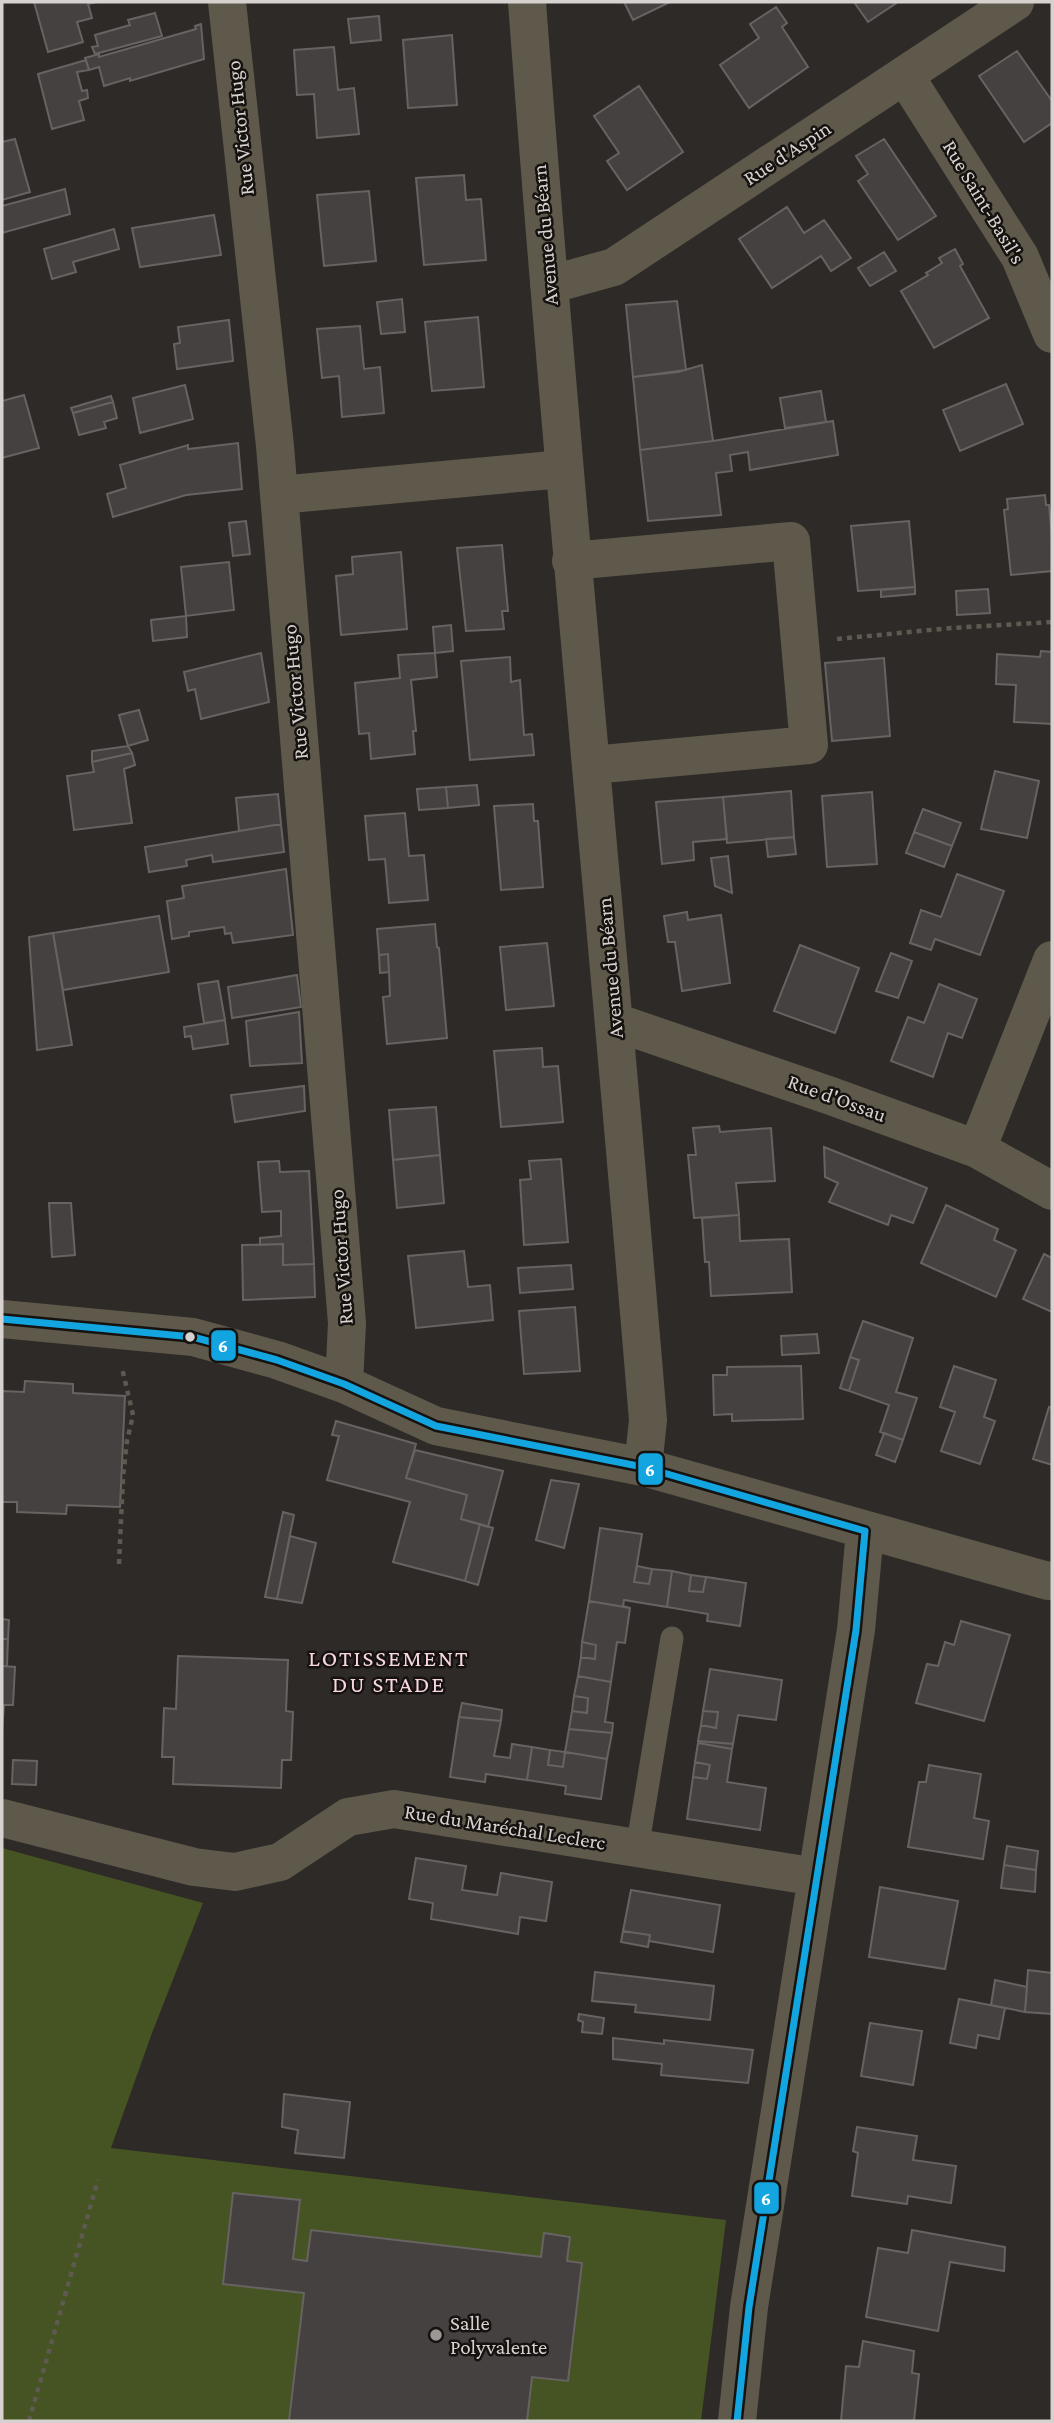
<svg xmlns="http://www.w3.org/2000/svg" width="1054" height="2423" font-family="'Crimson Pro',serif">
<rect width="100%" height="100%" fill="#2e2a27"/>
<path fill="#455422" d="M2,1848L203,1903L152,2033L111,2148L726,2220L701,2421H2Z"/>
<path fill="#454140" stroke="#676362" stroke-width="2" d="M34,2H97L88,4L92,18L77,22L83,42L48,52Z
M624,2H670L633,20Z
M854,2H898L868,22Z
M776,7L787,23L782,27L808,67L749,108L720,65L759,38L750,24Z
M155,13L162,36L95,54L92,47L98,46L95,35L130,25L128,20Z
M379,16L381,40L351,43L348,19Z
M201,24L204,59L130,81V78L104,86L99,67L89,70L85,58L99,54V57L196,29L195,26Z
M452,35L457,105L408,108L403,40Z
M334,47L338,90L354,88L359,134L317,138L314,94L297,95L294,50Z
M1017,51L1052,101V123L1024,142L979,76Z
M86,60L89,70L77,72L82,91L87,90L88,98L79,101L84,120L52,129L38,74Z
M639,86L683,152L627,190L607,161L619,153L594,116Z
M15,139L30,192L2,200V142Z
M884,139L936,216L898,240L858,181L868,174L856,156Z
M464,175L466,200L481,199L486,260L424,265L416,178Z
M65,189L70,214L2,233V206Z
M369,191L376,261L324,266L317,195Z
M787,207L804,233L824,220L851,258L831,271L821,256L772,288L739,239Z
M214,215L221,255L140,267L132,228Z
M114,229L119,249L73,262L76,272L52,279L44,249Z
M955,249L963,264L960,266L989,318L934,348L901,291L928,275L926,273L942,263L939,258Z
M884,252L896,271L870,286L858,268Z
M402,299L405,332L381,334L377,302Z
M677,301L686,370L633,377L626,305Z
M478,317L484,387L432,391L425,322Z
M229,320L233,361L177,369L174,344L180,343L178,327Z
M360,326L364,369L380,367L384,413L342,417L339,376L322,378L317,329Z
M702,365L713,441L640,450L633,377L678,372Z
M1006,384L1023,424L960,451L943,410Z
M185,385L193,419L140,433L133,398Z
M821,391L826,422L785,428L780,398Z
M24,395L39,448L2,458V401Z
M111,396L113,402L73,413L71,408Z
M113,402L117,418L104,422L106,428L79,435L73,413Z
M833,421L838,455L750,470L748,452L730,455L732,471L716,473L721,515L648,521L640,450L713,441Z
M238,443L242,489L186,495L113,517L107,494L126,488L120,465L188,445V449Z
M1045,495L1046,505H1049L1052,538V571L1011,575L1004,510L1008,509L1007,499Z
M246,521L250,554L233,556L229,523Z
M909,521L915,587L858,591L851,526Z
M502,545L508,611H502L504,629L466,631L457,548Z
M401,552L407,629L341,635L336,576L353,574L352,557Z
M229,562L234,610L186,616L181,567Z
M915,587V594L881,597V590Z
M988,589L990,613L957,615L956,591Z
M186,616L187,637L153,641L151,620Z
M451,625L453,651L435,653L433,627Z
M1041,651L1052,652V724L1014,722L1016,685L996,684L997,654L1040,657Z
M261,653L269,702L201,719L195,689L188,691L184,672Z
M435,653L437,677L411,680L416,731H413L415,754L371,759L369,733L359,734L355,683L400,678L398,655Z
M510,657L511,682L520,680L524,735L532,734L534,755L470,760L461,661Z
M884,658L890,736L832,741L825,663Z
M139,710L148,740L128,746L119,715Z
M128,746L132,753L92,762V751Z
M132,753L135,765L124,769L132,823L74,830L67,776L94,772L92,762Z
M995,771L1039,781L1027,838L981,829Z
M477,785L479,805L448,808L446,787Z
M446,787L448,808L419,810L417,789Z
M791,791L794,837L727,843L723,797Z
M872,792L877,864L827,867L822,796Z
M278,794L281,824L239,831L236,798Z
M723,797L727,839L693,842L694,860L662,864L656,802Z
M533,804L534,821H538L543,887L501,890L494,806Z
M923,809L961,823L952,846L914,832Z
M405,813L409,856L424,855L428,900L389,903L385,859L369,860L365,816Z
M281,824L284,852L213,862L212,855L186,860L187,866L149,872L145,847Z
M914,832L952,846L944,867L906,853Z
M794,837L796,854L768,857L766,839Z
M728,856L732,893L715,886L711,858Z
M286,869L293,935L233,943L231,933L225,934L224,927L189,932V936L172,939L167,901L184,898L182,886Z
M957,874L1004,891L980,955L935,939L931,950L910,943L921,910L941,917Z
M687,912L688,920L721,915L730,983L682,991L675,942H668L664,916Z
M159,916L169,972L63,990L53,933Z
M435,924L437,947L439,948L447,1038L387,1044L383,997L390,996L389,972L388,954L379,955L377,929Z
M53,933L72,1045L37,1050L29,937Z
M547,943L554,1006L506,1010L500,947Z
M800,945L859,968L835,1033L774,1011Z
M891,953L912,961L898,998L876,991Z
M388,954L389,972L380,973L379,955Z
M297,975L301,1007L232,1018L228,987Z
M218,981L225,1020L204,1023L198,984Z
M939,984L977,999L962,1038L948,1033L933,1077L891,1061L908,1017L924,1023Z
M299,1012L302,1063L250,1066L246,1021Z
M225,1020L228,1044L193,1049L191,1036L185,1037L184,1027Z
M542,1048L543,1067L558,1066L563,1122L501,1127L494,1051Z
M304,1086L305,1111L235,1122L231,1095Z
M436,1107L440,1155L393,1160L389,1110Z
M719,1126L720,1132L771,1128L775,1181L736,1183L739,1215L694,1218L688,1155H696L693,1128Z
M824,1147L927,1188L913,1223L891,1215L888,1225L829,1202L838,1183L825,1177Z
M440,1155L444,1203L397,1208L393,1160Z
M561,1159L568,1242L524,1245L520,1180L531,1179L529,1161Z
M279,1161L280,1172L309,1171L314,1264L283,1265V1244L260,1245V1238L281,1236V1211L262,1212L258,1162Z
M49,1203H71L75,1255L52,1257Z
M946,1205L998,1229L994,1240L1016,1250L996,1297L921,1263Z
M739,1215L740,1241L789,1239L792,1292L711,1296L709,1262H705L702,1218Z
M283,1244V1265L314,1264L315,1297L243,1300L242,1245Z
M464,1251L468,1287L490,1285L493,1320L416,1328L408,1256Z
M1044,1254L1052,1258V1312L1023,1299Z
M571,1265L573,1289L520,1293L518,1268Z
M575,1307L580,1371L524,1374L519,1311Z
M863,1321L913,1338L896,1392L917,1398L903,1440L880,1432L889,1405L849,1391L859,1360L850,1357Z
M817,1334L819,1353L782,1355L781,1336Z
M850,1357L859,1360L849,1391L840,1388Z
M801,1366L803,1419L732,1421V1414L714,1415L713,1375H727V1367Z
M954,1366L996,1380L984,1417L995,1421L980,1464L941,1451L955,1412L940,1407Z
M25,1381L73,1384V1393L125,1396L120,1507L67,1505L66,1514L17,1512V1502H2V1391L24,1392Z
M1049,1407L1052,1408V1465L1033,1459Z
M336,1421L416,1444L406,1478L467,1495L461,1519L480,1524L465,1581L393,1562L410,1502L327,1480L339,1436L332,1435Z
M884,1433L903,1440L895,1462L876,1455Z
M415,1450L503,1471L488,1527L461,1519L467,1495L406,1478Z
M551,1480L579,1484L564,1548L536,1540Z
M283,1512L294,1515L277,1599L265,1597Z
M480,1524L493,1528L478,1585L465,1581Z
M600,1528L642,1534L634,1582L649,1584L652,1569L672,1571L667,1607L624,1600L623,1606L630,1608L589,1601Z
M290,1536L316,1543L302,1603L277,1599Z
M637,1566L652,1569L649,1584L634,1582Z
M672,1571L691,1575L689,1591L703,1592L706,1577L746,1583L740,1626L707,1621L708,1614L667,1607Z
M691,1575L706,1577L703,1592L689,1591Z
M589,1601L630,1608L625,1643L617,1642L611,1682L578,1676L581,1657L595,1659L596,1645L582,1642Z
M2,1619L9,1620L8,1639H2Z
M961,1621L1010,1635L984,1721L916,1703L927,1664L938,1666L945,1642L954,1645Z
M2,1639H8L7,1666H2Z
M582,1642L596,1645L595,1659L581,1657Z
M178,1656L288,1660L286,1711L293,1712L291,1760H282L281,1788L173,1784L174,1757H162L164,1708L176,1709Z
M2,1666L15,1667L13,1705H4L2,1730Z
M710,1669L782,1680L776,1720L738,1715L733,1744L698,1741L701,1725L716,1728L718,1712L703,1711Z
M578,1676L611,1682L605,1722L613,1723L612,1733L569,1729L572,1711L587,1713L588,1698L574,1696Z
M574,1696L588,1698L587,1713L572,1711Z
M462,1703L502,1710L501,1721L459,1717Z
M703,1711L718,1712L716,1728L701,1725Z
M459,1717L501,1721L494,1756L510,1758L512,1744L532,1747L527,1780L486,1774L485,1782L450,1777Z
M569,1729L612,1733L607,1759L565,1752Z
M698,1741L733,1744L732,1749L698,1743Z
M698,1743L732,1749L727,1782L766,1788L760,1830L687,1819L693,1777L707,1779L710,1765L695,1762Z
M532,1747L550,1750L548,1765L563,1767L565,1752L607,1759L601,1799L565,1794L566,1786L527,1780Z
M550,1750L565,1752L563,1767L548,1765Z
M13,1760L37,1761L36,1785L12,1784Z
M695,1762L710,1765L707,1779L693,1777Z
M929,1765L981,1774L974,1818L989,1821L983,1859L908,1847L919,1782H926Z
M1007,1846L1038,1851L1036,1870L1004,1865Z
M416,1858L466,1866L462,1890L497,1895L501,1873L552,1882L546,1921L520,1917L518,1934L431,1919L433,1903L409,1899Z
M1004,1865L1036,1870L1035,1892L1001,1888Z
M880,1887L958,1901L945,1969L869,1957Z
M631,1890L720,1905L713,1952L649,1941L650,1935L623,1931Z
M623,1931L650,1935L648,1947L621,1942Z
M1028,1970L1052,1973V2014L1025,2012Z
M595,1972L714,1986L710,2020L635,2012L636,2005L592,2001Z
M995,1980L1027,1987L1025,2012L991,2005Z
M959,1999L1005,2008L999,2039L978,2035L976,2048L950,2043Z
M579,2014L604,2018L602,2034L582,2032L583,2022L578,2020Z
M870,2023L922,2031L913,2085L861,2076Z
M613,2038L664,2044V2040L753,2050L748,2083L661,2075L662,2064L613,2059Z
M284,2094L350,2102L344,2158L295,2153L298,2130L282,2127Z
M857,2127L917,2136L913,2160L956,2166L951,2203L908,2196L907,2204L852,2196L858,2153L853,2151Z
M233,2193L300,2200L293,2259L307,2261L311,2230L541,2257L544,2233L570,2237L567,2261L582,2263L568,2381L532,2377L527,2421H289L304,2293L223,2284Z
M912,2230L1005,2247L1004,2271L950,2262L938,2331L866,2317L878,2248L908,2253Z
M863,2341L914,2351L912,2373L919,2374L914,2421H841L846,2366L859,2367Z"/>
<g fill="none" stroke-linecap="round" stroke-linejoin="round">
<path stroke="#5e5a51" stroke-width="4.5" stroke-dasharray="5 5" stroke-linecap="butt" d="M837,639L951,628L1052,622
M119,1564L123,1477L127,1441L133,1415L122,1368
M29,2421L98,2180"/>
<path stroke="#5e594b" stroke-width="23" d="M637,1849L672,1638"/>
<path stroke="#5e594b" stroke-width="38" d="M227,2L275,446L347,1323L344,1384
M527,2C562,475 609,947 648,1420L643,1467
M905,76L1020,257L1052,334
M549,285L614,267L1015,2
M279,495L563,469
M571,561L791,541L809,745L592,765
M615,1022L831,1096L977,1149L1052,1191
M977,1149L1052,960
M2,1319L193,1337L277,1360L344,1384L436,1426L643,1467L1048,1581L1052,1580
M2,1818L194,1867L235,1872L280,1862L348,1817L394,1809L817,1877
M737,2421L749,2307L856,1630L865,1531"/>
<g stroke="#161210" stroke-width="12">
<path id="bus-1" d="M2,1319L193,1337L277,1360L344,1384L436,1426L643,1467L865,1531
M737,2421L749,2307L856,1630L865,1531"/>
</g>
<use href="#bus-1" stroke="#13a5df" stroke-width="7"/>
</g>
<circle fill="#d7d2cf" stroke="#161210" stroke-width="2.5" cx="190" cy="1337" r="6"/>
<circle fill="#9c9794" stroke="#161210" stroke-width="2.5" cx="436" cy="2335" r="7"/>
<g text-anchor="middle" stroke-width="5" stroke-linejoin="round" paint-order="stroke">
<g font-size="21" fill="#d7d2cf" stroke="#161210">
<text transform="translate(240 128) rotate(-96)" y="7">Rue Victor Hugo</text>
<text transform="translate(787 153) rotate(-33)" y="7">Rue d'Aspin</text>
<text transform="translate(984 202) rotate(59)" y="7">Rue Saint-Basil's</text>
<text transform="translate(545 235) rotate(-95)" y="7">Avenue du Béarn</text>
<text transform="translate(295 692) rotate(-95)" y="7">Rue Victor Hugo</text>
<text transform="translate(610 968) rotate(-95)" y="7">Avenue du Béarn</text>
<text transform="translate(837 1098) rotate(20)" y="7">Rue d'Ossau</text>
<text transform="translate(341 1257) rotate(-94)" y="7">Rue Victor Hugo</text>
<text transform="translate(505 1827) rotate(9)" y="7">Rue du Maréchal Leclerc</text>
</g>
<g font-size="21" fill="#d7d2cf" stroke="#161210" text-anchor="start">
<text x="450" y="2330">Salle<tspan x="450" dy="24">Polyvalente</tspan></text>
</g>
<g font-size="23" letter-spacing="2" fill="#f9d7e2" stroke="#161210">
<text x="389" y="1666">LOTISSEMENT<tspan x="389" dy="26">DU STADE</tspan></text>
</g>
</g>
<g stroke="#161210" stroke-width="2.5">
<rect x="210" y="1329" width="27" height="33" rx="7" fill="#13a5df"/>
<rect x="637" y="1452" width="27" height="34" rx="7" fill="#13a5df"/>
<rect x="753" y="2181" width="27" height="34" rx="7" fill="#13a5df"/>
</g>
<g font-size="19" text-anchor="middle" font-weight="bold" fill="#fff">
<text x="223" y="1352">6</text>
<text x="650" y="1476">6</text>
<text x="766" y="2205">6</text>
</g>
<rect width="1054" height="2423" fill="none" stroke="#d7d2cf" stroke-width="7"/>
</svg>
